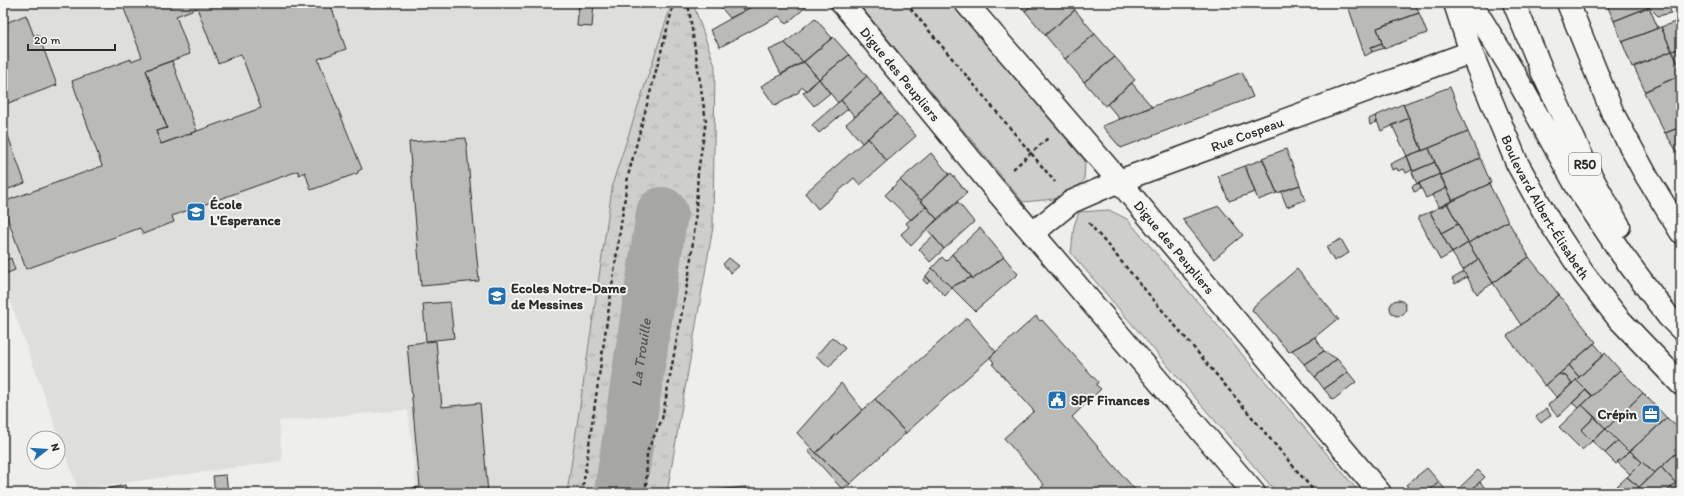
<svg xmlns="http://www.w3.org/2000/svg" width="1684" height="496" font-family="Itim,sans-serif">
<defs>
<pattern id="grass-tufts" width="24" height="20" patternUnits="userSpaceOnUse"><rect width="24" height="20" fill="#cececa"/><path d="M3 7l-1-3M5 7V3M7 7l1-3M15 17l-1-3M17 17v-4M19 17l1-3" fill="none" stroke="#b1b1ae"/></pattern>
</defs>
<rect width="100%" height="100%" fill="#eeeeea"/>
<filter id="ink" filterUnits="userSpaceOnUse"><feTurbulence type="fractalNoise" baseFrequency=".025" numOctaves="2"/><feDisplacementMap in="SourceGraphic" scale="8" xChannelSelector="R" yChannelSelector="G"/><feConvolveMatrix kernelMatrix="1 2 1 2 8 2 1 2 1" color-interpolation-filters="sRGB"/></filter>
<g filter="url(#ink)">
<path fill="#dededb" d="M3,3H672L613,182L567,493H417L408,410L279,421L282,461L78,489L3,281Z"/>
<path fill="url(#grass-tufts)" stroke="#7c7c7a" d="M672,3H693L715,66L713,227L667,493H567L613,182Z"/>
<path fill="#cececa" stroke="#7c7c7a" d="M858,3H951L1085,161L1084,180L1071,195L1054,199L1023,202Z
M1109,210L1127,219L1360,493H1277L1071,253L1074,226L1079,212Z"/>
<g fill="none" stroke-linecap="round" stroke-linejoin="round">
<path stroke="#a6a6a3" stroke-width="52" id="s1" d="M620,493L662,213"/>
</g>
<path fill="#babab7" stroke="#2b2b2b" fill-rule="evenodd" d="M122,3H330L346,49L318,59L362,169L358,171V173L311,190L305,172L299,175L298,171L172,216L174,222L143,234L140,228L26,269L3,206V202L102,166L72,81L131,59V61L142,57ZM197,8L218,63L241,54L261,108L161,144L156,131L167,128L146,70L190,54L176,16Z
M579,3H594L592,27L577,26Z
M717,3H737L744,11L730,18Z
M737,3H758L744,11Z
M758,3H803L806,7L786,24L779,16L720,47L710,30Z
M1018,3H1035L1025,11Z
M1035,3H1069L1075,10L1045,35L1025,11Z
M1347,3H1415L1419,13L1377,28L1382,43L1371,47L1372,52L1365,56Z
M1606,3H1648L1649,7L1614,21Z
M1648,3H1653V5L1668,3L1671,13L1658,16L1649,7Z
M1649,7L1658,28L1622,42L1614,21Z
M1075,10L1095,34L1065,59L1045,35Z
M1419,13L1427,33L1384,49L1377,28Z
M26,15L34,36L38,34L57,85L3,105V24Z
M815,18L832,38L803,62L785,43Z
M1681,20V48L1672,51L1661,27Z
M1661,27L1672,51L1632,67L1622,42Z
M1095,34L1115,57L1084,82L1065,59Z
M833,37L849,55L819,79L804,62Z
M785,43L803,62L781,74L769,50Z
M1382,43L1384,48L1372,52L1371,47Z
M1681,48V69L1672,51Z
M1672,51L1681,69V75L1645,91L1634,67Z
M849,55L867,76L838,103L819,79Z
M1115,57L1135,80L1105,106L1084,82Z
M172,61L197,131L161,144L156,131L167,128L146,70Z
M804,62L819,79L807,91L803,87L799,90V92L775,106L761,86Z
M1242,72L1253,97L1121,148L1102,126Z
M1681,75V127L1665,133L1644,92Z
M867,76L882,94L855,117L841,100Z
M819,79L830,93L814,106L803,93Z
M1132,83L1152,107L1120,119L1107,104Z
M1450,87L1468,132L1422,151L1403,104Z
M882,94L897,114L862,143L846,124Z
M841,100L848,109L819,133L812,125Z
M1403,104L1409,118L1381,131L1375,116Z
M897,114L916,136L887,161L868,138Z
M1375,116L1377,122L1370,125L1369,119Z
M1409,118L1422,150L1407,156L1392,125Z
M3,122L25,183L3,191Z
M1681,127V155L1680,156L1665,133Z
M1468,132L1480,158L1440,176L1429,148Z
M466,138L479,281L421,286L409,142Z
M868,138L887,161L860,185L854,178L818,209L805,193Z
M1429,148L1435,162L1413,171L1407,156Z
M1286,149L1300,185L1277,193L1262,158Z
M931,153L949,174L921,200L900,180Z
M1407,156L1412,170L1406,173L1404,169L1398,171L1397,168L1392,170L1390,164Z
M1480,158L1491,183L1453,201L1440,176Z
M1263,159L1277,193L1258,200L1245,166Z
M1435,162L1440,174L1417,184L1412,172Z
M1245,166L1255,192L1229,201L1218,176Z
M951,173L967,193L937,219L921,200Z
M1440,174L1447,188L1426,198L1419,183Z
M900,180L926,207L911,220L885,195Z
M1419,183L1421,189L1414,192L1412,186Z
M1489,184L1508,221L1468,243L1447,203Z
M1300,185L1305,200L1287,207L1281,192Z
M1447,188L1453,201L1439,208L1432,195Z
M958,202L974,222L944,249L927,229Z
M1447,203L1458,224L1441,233L1430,212Z
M1219,206L1243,235L1214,259L1182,219Z
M926,207L937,219L911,246L901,234L909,227L906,223Z
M1430,212L1452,253L1440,260L1418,217Z
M1508,221L1529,257L1493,283L1468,243Z
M1458,224L1468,243L1452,253L1441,233Z
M980,228L1004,257L973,279L952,254Z
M933,236L944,249L930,262L919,249Z
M1341,239L1349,253L1334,261L1326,247Z
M1468,243L1478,259L1463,270L1452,253Z
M952,254L972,277L951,287L932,268L942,257L946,261Z
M1004,257L1018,274L975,311L951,287L972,277L973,279Z
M1529,257L1559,295L1521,325L1493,283Z
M11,258L15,270L3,275V261Z
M729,258L739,266L731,273L723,264Z
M1478,259L1493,283L1477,294L1463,270Z
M932,268L952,288L945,296L926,276Z
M1297,269L1339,320H1336L1315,337L1289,352L1252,310L1254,306Z
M1464,272L1467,277L1455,284L1452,279Z
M926,276L930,281L927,284L923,280Z
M1559,295L1596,342L1545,386L1507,336Z
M1390 308a8 8 0 1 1 16 0a8 8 0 1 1-16 0Z
M450,302L454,338L426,341L423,304Z
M1036,316L1040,321L1042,320L1098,382L1096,385L1101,389L1072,417L1137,492L1136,493H1035L1044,485L1004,438L1034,411L992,364L994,363L990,357Z
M967,318L996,352L906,433L875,399Z
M832,337L845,348L829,367L816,356Z
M1315,337L1324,351L1304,364L1292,350Z
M436,341L442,407L480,403L488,493H417V488H412L420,487L407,344Z
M1594,343L1604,355L1579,377L1569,365Z
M1324,351L1337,359L1315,377L1304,364Z
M1605,353L1620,370L1592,396L1576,380Z
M1337,359L1348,372L1324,389L1315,377Z
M1569,365L1579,377L1572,384L1566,376L1559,374Z
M1620,370L1643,393L1606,429L1582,405Z
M1348,372L1356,382L1333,400L1324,389Z
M1559,374L1566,376L1572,384L1557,398L1546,385Z
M1576,380L1586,390L1558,417L1548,405Z
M841,383L863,410L816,453L797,433Z
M1586,390L1592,396L1579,408L1572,403Z
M1643,393L1667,418L1629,452L1606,429Z
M875,399L906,433L850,484L816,453Z
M1582,405L1595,417L1581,430L1592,441L1582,450L1559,427Z
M1546,408L1551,415L1541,423L1536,417Z
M1595,417L1606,429L1592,441L1581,430Z
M1667,418L1681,430V449L1654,473L1630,451Z
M1606,429L1618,441L1605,453L1592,441Z
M1618,441L1629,452L1616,464L1605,453Z
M811,448L816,453L850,484L842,489L808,451Z
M1681,449V489L1661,467Z
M1630,451L1642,462L1630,474L1617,462Z
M1642,462L1654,473L1639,487L1627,477Z
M1661,467L1676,483L1665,493H1646L1639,487Z
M1427,468L1439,482L1427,493H1413L1406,485Z
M1478,470L1485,477L1468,493H1458L1456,491Z
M226,475L228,493H215L213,476Z
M1627,477L1639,487L1633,493H1624L1617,486Z
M1439,482L1448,493H1427Z
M1480,482L1489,493H1468Z
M1676,483L1681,489V493H1665Z
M125,485L127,493H108L107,489Z
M746,486L747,493H687L745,487Z"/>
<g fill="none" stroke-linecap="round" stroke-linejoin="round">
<g stroke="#2b2b2b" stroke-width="25">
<g id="minor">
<path id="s2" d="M842,3L993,187L1254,493"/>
<path id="s3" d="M966,3L1119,181L1380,493"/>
<path id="s4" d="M1455,3L1471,52L1517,163L1549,221L1583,273L1618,318L1681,384"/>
<path d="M1568,3L1613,114L1647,177L1681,232"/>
<path id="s5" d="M1033,233L1071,202L1119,181L1471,52"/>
</g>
</g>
<g stroke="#2b2b2b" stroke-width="25">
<path id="highway" d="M1471,3L1515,75L1577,187L1623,256L1668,316L1681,329
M1514,3L1542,71L1590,174L1619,226"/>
</g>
<path stroke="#2b2b2b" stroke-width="2.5" stroke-dasharray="4 3" stroke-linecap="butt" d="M906,3L1055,182
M1013,169L1048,138
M1089,223L1314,491V493
M582,493L628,176L674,3
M646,493L647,452L662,419L689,274L695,225L698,172L706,121L688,3"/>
<use href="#minor" stroke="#f6f6f2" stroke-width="22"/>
<use href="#highway" stroke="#f6f6f2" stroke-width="22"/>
</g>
</g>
<defs>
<g id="school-square" transform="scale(1)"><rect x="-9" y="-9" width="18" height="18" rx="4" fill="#1f6fb2" stroke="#f6f6f2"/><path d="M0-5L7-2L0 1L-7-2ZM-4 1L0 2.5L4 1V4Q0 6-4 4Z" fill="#fff"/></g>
<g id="civic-square" transform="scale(1)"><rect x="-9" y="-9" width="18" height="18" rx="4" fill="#1f6fb2" stroke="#f6f6f2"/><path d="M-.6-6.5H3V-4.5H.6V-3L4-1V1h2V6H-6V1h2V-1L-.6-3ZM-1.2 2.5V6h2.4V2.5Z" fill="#fff"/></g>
<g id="office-square" transform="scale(1)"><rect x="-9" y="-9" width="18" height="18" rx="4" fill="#1f6fb2" stroke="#f6f6f2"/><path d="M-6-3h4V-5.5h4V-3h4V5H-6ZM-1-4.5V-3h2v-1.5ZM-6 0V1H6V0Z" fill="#fff"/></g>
</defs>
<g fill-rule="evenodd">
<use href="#school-square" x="196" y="212"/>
<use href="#school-square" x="497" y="296"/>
<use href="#civic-square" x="1057" y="400"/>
<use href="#office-square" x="1651" y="414"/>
</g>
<g text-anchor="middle" stroke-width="4" stroke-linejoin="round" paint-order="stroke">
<rect fill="#f6f6f2" stroke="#686867" stroke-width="1" x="1569" y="153" width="32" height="22" rx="3"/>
<g font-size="13" font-weight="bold" fill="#2b2b2b">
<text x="1585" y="169">R50</text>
</g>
<g font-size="14" fill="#2b2b2b" stroke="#f6f6f2">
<text dy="5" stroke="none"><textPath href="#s2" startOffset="92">Digue des Peupliers</textPath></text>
<text dy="5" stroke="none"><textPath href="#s5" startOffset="238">Rue Cospeau</textPath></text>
<text dy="5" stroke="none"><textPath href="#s4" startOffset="224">Boulevard Albert-Élisabeth</textPath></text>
<text dy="5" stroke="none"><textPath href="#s3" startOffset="321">Digue des Peupliers</textPath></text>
</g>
<g font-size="14" font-weight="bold" fill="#2b2b2b" stroke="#f6f6f2" text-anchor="start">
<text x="210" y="209">École<tspan x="210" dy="16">L'Esperance</tspan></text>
<text x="511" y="293">Ecoles Notre-Dame<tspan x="511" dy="16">de Messines</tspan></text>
<text x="1071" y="405">SPF Finances</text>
<text x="1637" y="419" text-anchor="end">Crépin</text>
</g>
<g font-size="15" font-style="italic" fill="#565655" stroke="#f6f6f2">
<text dy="5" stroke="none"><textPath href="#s1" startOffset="142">La Trouille</textPath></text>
</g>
</g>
<rect width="1684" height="496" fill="none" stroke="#f6f6f2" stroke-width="16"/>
<rect x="8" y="8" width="1668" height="480" fill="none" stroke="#2b2b2b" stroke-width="1.5" filter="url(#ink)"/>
<g transform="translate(46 450) rotate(73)"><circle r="19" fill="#f6f6f2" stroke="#a5a5a2"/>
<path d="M0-3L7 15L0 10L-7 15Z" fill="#1f6fb2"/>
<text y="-6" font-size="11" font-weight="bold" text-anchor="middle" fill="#2b2b2b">N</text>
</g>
<path d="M28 44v6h87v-6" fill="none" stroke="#2b2b2b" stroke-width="2"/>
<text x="34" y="44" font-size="12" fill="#2b2b2b" stroke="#f6f6f2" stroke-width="3" paint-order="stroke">20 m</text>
</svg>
